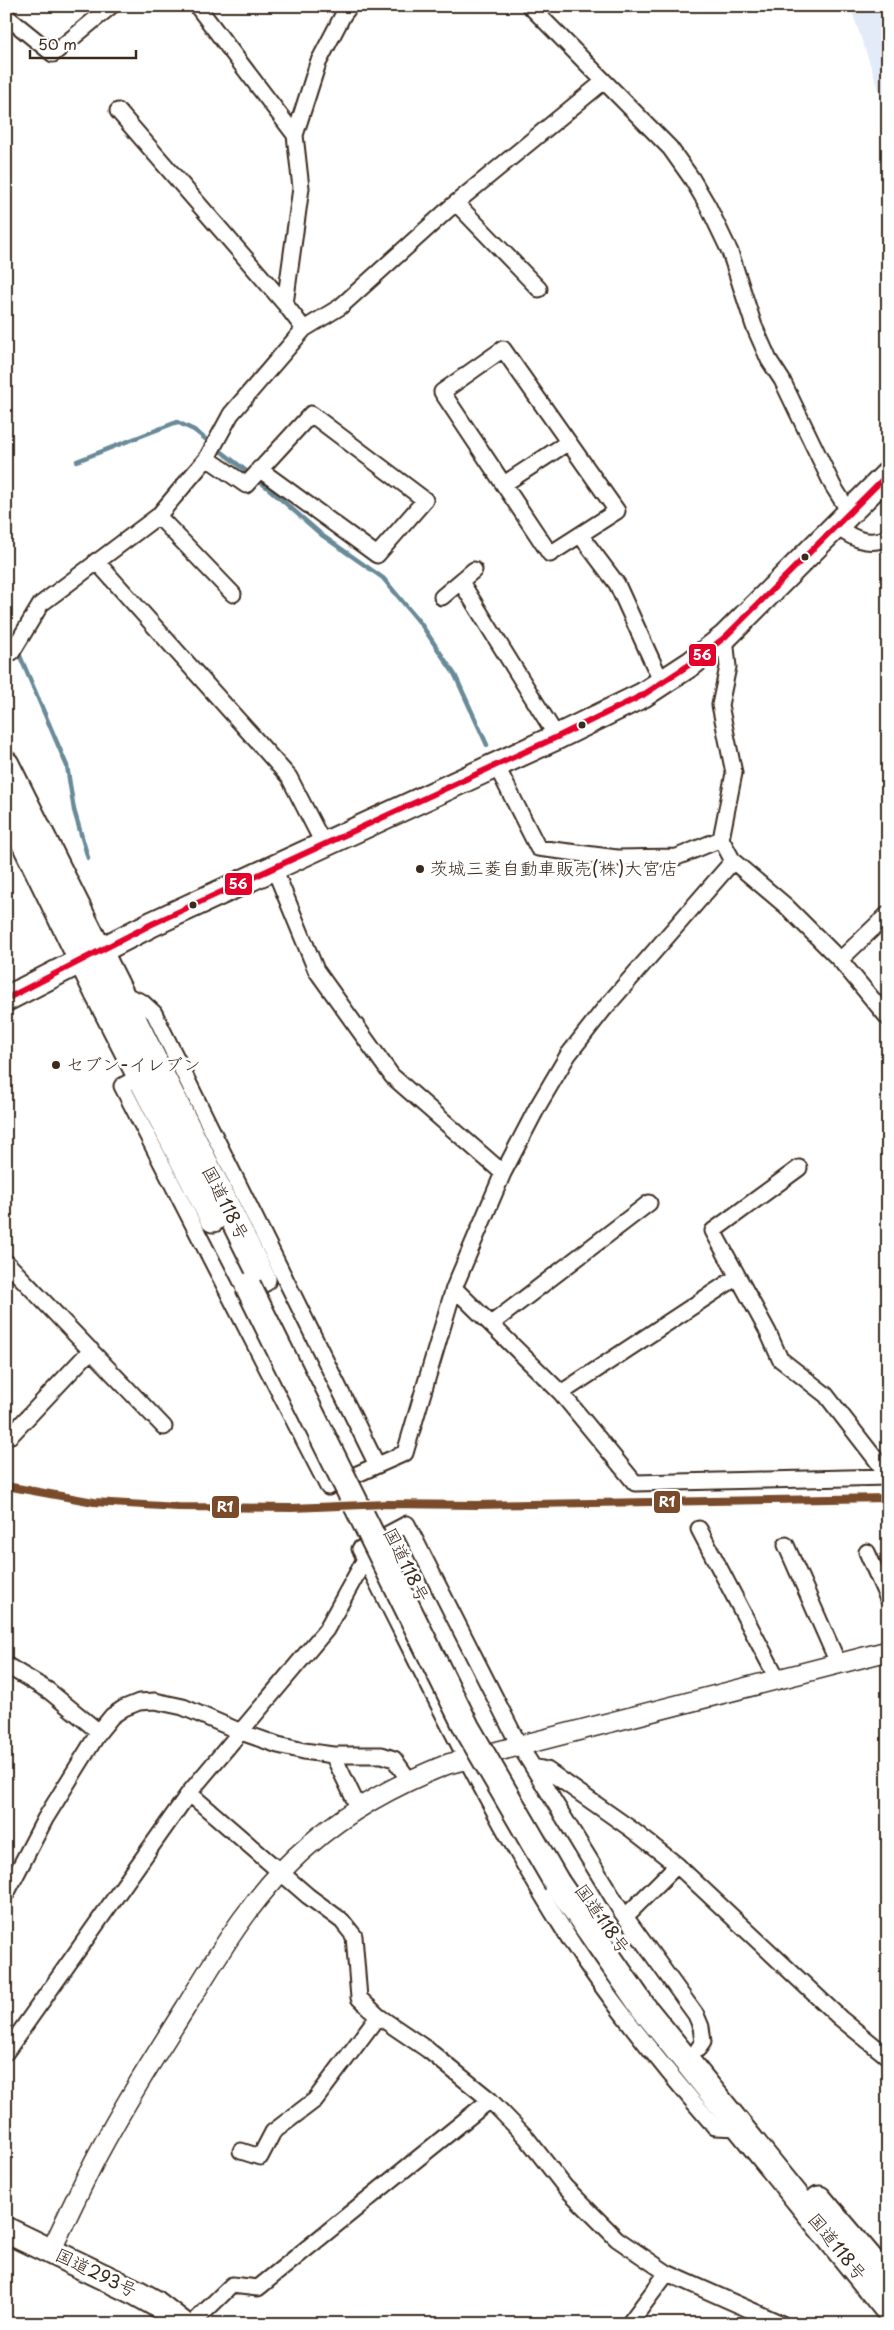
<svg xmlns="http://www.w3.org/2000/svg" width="894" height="2330" font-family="'Playpen Sans','Klee One',sans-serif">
<rect width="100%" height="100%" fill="#fff"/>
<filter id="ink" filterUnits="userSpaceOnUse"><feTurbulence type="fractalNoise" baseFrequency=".02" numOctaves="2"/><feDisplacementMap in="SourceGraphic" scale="10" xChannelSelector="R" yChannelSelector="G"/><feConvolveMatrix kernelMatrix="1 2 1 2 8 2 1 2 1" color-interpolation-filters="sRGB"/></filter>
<g filter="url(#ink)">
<path fill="#e4ebf8" d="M850,6H888V116Z"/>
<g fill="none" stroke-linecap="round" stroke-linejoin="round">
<path stroke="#698a98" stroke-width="4.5" d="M77,461L177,422L194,430L268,488L323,536L383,578L421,624L455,675L487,745
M6,623L14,642
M17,649L67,766L74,810L88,858"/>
<g stroke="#3b2a1e" stroke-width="19">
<path id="minor" d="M197,6L295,135
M530,6L670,148L692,179L708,206L730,252L754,326L769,360L782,380L833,486L850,513
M6,16L53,54L111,6
M118,111L285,304
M456,203L539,289
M304,329L285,304L301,188L295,135L318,63L343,15L350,6
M503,349L617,511L550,554L442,392Z
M207,458L246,485L311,414L425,500L377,555L259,469
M504,484L567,443
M158,516L233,594
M837,527C854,539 867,546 888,538
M581,536L617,584L662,683
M96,561L289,777L324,845
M461,582L557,737
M442,597L474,570
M725,637L728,667L720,705L734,773L721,839L733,861L786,906L840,960L888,1018
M6,655L12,652L41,604L158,516L207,458L231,414L304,329L340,307L452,206L603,82
M496,765L538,848L617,858L677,857L721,839
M274,868L316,970L392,1076L503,1173
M840,960L888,914
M122,994L142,1002L154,1013L377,1465
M140,1076L122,1086L328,1487L405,1453L454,1288L503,1173L538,1106L568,1055L604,1009L733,861
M799,1168L713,1231L768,1332L780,1359L826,1395L888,1475
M6,1262L164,1427
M454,1288L561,1393L635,1483L888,1477
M491,1324L649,1203
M561,1393L737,1277
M11,1435L91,1350
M699,1529L777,1678
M786,1545L838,1663
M867,1552L888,1599
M365,1559L326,1630L189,1793L308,1896L342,1921L354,1936L359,1998L378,2016L428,2050L490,2100L526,2137L565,2187L617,2239L667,2273L782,2324
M6,1665L49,1691L99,1732
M333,1755L358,1807
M533,1767L621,1911L696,2015L701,2027L703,2042L698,2049
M6,1894L45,1819L99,1732L112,1716L124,1708L139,1702L155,1701L183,1707L241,1732L278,1745L304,1751L333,1755H382L394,1759L409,1780
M625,1917L677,1865
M6,2052L189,1793
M740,2128L715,2127C662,2066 611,2003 567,1935C488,1811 427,1680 360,1549L407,1524L519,1745L533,1767L547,1770L631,1829L677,1865L840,2018L888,2057
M241,2151L260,2157L273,2132L315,2100L378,2016
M192,2324L232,2285L258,2288L490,2100
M629,2324L667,2273"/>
</g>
<g stroke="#3b2a1e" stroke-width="22">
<path id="tertiary" d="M51,2251C66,2219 81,2187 97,2156C124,2105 155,2056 186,2007C221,1949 257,1889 309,1845C350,1809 397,1784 448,1764L888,1651"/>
</g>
<g stroke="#3b2a1e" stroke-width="28">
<path id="primary" d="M6,999L152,924L557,737L643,695L692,663L725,637L888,474"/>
</g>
<g stroke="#3b2a1e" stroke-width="29">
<path id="trunk" d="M6,764L263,1279
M6,805L98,994L213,1219
M557,1883L643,2007L888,2310
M819,2199L888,2280
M6,2230L137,2293L155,2303L182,2324"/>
</g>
<use href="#minor" stroke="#fff" stroke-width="15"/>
<use href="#tertiary" stroke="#fff" stroke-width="19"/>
<use href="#primary" stroke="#fff" stroke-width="24"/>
<use href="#trunk" stroke="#fff" stroke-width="25"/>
<g stroke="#3b2a1e" stroke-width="29" stroke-linecap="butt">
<path id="trunk-bridge" d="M248,1286L467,1728L557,1883"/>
</g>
<use href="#trunk-bridge" stroke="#fff" stroke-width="25"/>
<g stroke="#fff" stroke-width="10">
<path id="bus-1" d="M6,999L152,924L557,737L643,695L692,663L725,637L888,474"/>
</g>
<use href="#bus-1" stroke="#e4002b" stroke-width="6"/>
<g stroke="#fff" stroke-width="11">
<path id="rail-1" d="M6,1486L94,1502L178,1507L292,1508L387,1504L476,1505L888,1498"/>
</g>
<use href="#rail-1" stroke="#7a4b2a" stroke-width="8"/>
</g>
</g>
<g fill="#3b2a1e" stroke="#fff" stroke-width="2">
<circle cx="805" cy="557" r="4.5"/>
<circle cx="582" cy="725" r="4.5"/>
<circle cx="420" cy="869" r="5"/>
<circle cx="193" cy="905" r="4.5"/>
<circle cx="56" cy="1065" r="5"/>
</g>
<g text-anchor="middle" stroke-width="5" stroke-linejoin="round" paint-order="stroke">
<g font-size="18" fill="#3b2a1e" stroke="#fff" text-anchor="start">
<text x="430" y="875">茨城三菱自動車販売(株)大宮店</text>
<text x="66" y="1071">セブン-イレブン</text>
</g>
<g font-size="18" fill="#3b2a1e" stroke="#fff">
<text transform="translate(225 1203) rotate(63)" y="6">国道118号</text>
<text transform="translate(406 1565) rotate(64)" y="6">国道118号</text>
<text transform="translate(602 1919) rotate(55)" y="6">国道118号</text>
<text transform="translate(837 2247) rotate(51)" y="6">国道118号</text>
<text transform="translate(96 2273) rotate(26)" y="6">国道293号</text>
</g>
</g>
<g stroke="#fff" stroke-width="2">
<rect x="688" y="643" width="29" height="24" rx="5" fill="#e4002b"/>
<rect x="224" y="872" width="29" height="24" rx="5" fill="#e4002b"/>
<rect x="653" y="1490" width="28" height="24" rx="5" fill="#7a4b2a"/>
<rect x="211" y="1495" width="29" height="24" rx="5" fill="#7a4b2a"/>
</g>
<g font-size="14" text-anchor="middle" font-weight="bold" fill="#fff">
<text x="702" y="660">56</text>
<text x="238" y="889">56</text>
<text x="667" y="1507">R1</text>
<text x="225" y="1512">R1</text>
</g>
<rect width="894" height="2330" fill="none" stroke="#fff" stroke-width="25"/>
<rect x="12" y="12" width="869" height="2305" fill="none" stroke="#3b2a1e" stroke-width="2" filter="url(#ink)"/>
<path d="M30 50v8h106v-8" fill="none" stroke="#3b2a1e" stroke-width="2.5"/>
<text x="38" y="50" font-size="15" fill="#3b2a1e" stroke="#ffffff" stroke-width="4" paint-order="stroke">50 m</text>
</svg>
